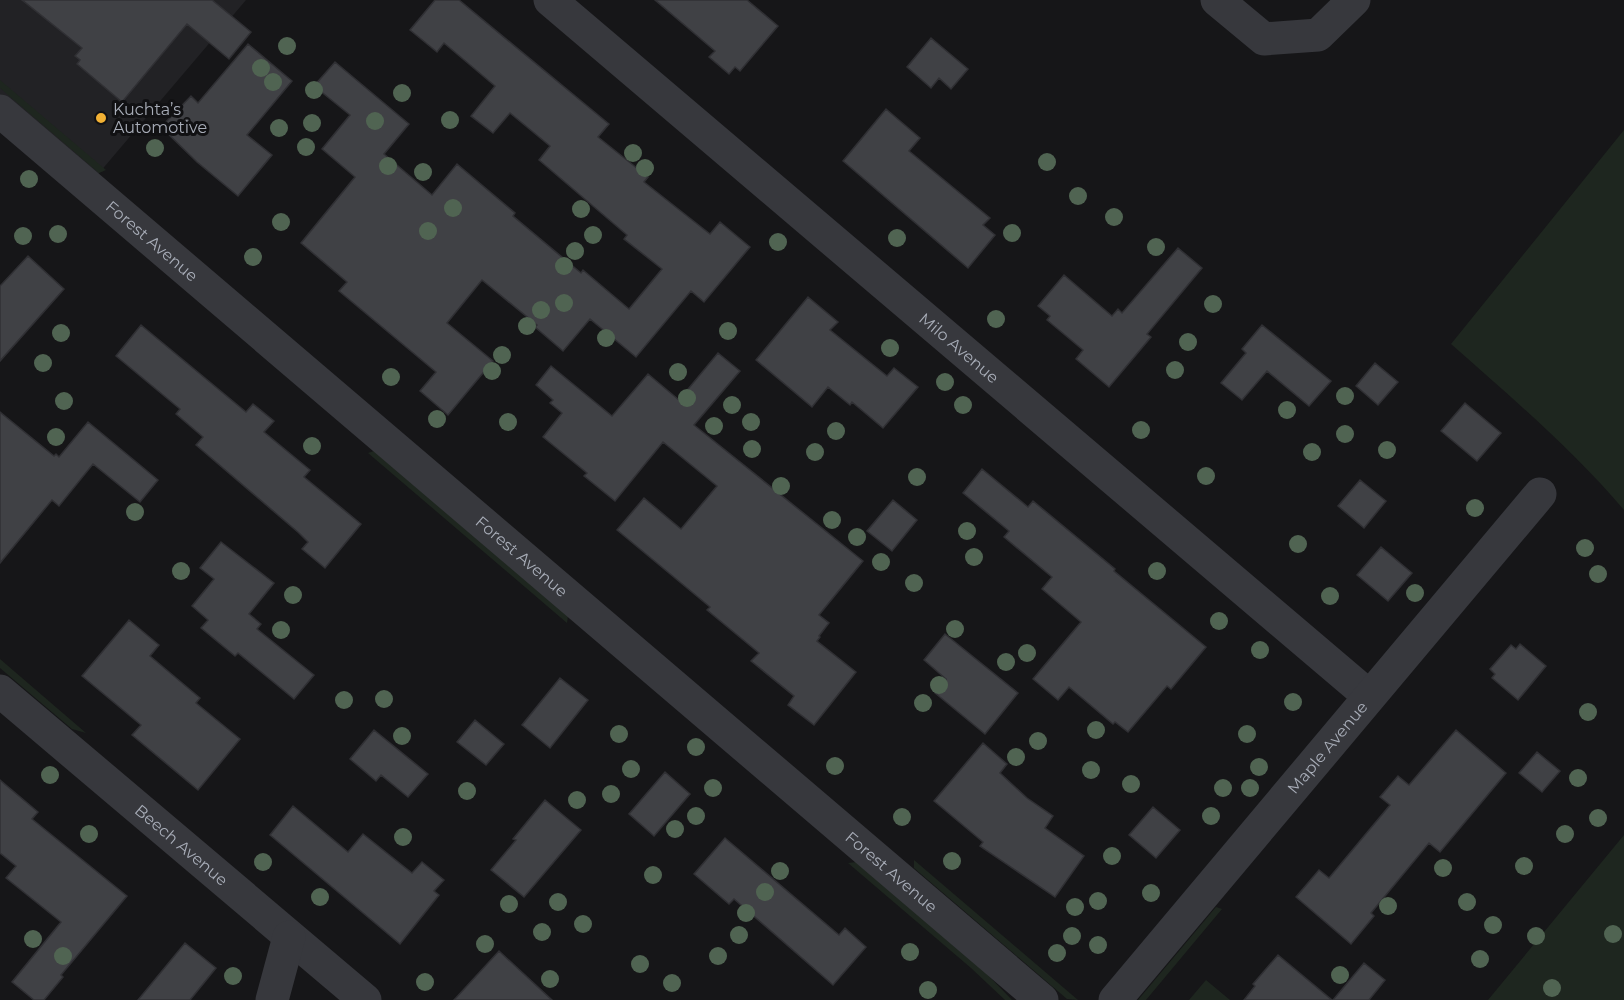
<svg xmlns="http://www.w3.org/2000/svg" width="1624" height="1000" font-family="Montserrat,sans-serif">
<rect width="100%" height="100%" fill="#161618"/>
<path fill="#222225" d="M0,0H246L88,186L0,111Z"/>
<path fill="#1e261f" d="M0,80L106,170L99,173L0,88Z
M1624,130V510C1572,449 1511,397 1451,344Z
M374,451L568,616L567,623L368,453Z
M0,659L86,733L72,729L0,668Z
M1624,835V1000H1488Z
M914,860L1078,1000L1067,999L914,868Z
M856,862L985,972L1012,1000H1005L971,968L848,863Z
M1216,907L1222,909L1146,1000H1138Z
M1206,980L1230,1000H1189Z"/>
<path fill="#404145" stroke="#303034" stroke-width="1.5" d="M22,0H212L251,32L229,59L187,24L122,102L77,64L80,60L75,56L82,48Z
M435,0H459L609,124L598,137L648,177L644,182L710,234L720,222L750,247L704,302L691,291L636,357L590,319L563,351L535,327L537,325L482,280L447,323L493,361L448,415L420,391L436,372L339,291L347,282L301,243L355,177L322,149L350,115L314,86L335,62L409,124L384,154L432,195L457,164L515,213L513,216L581,273L583,270L629,309L662,269L624,239L627,235L539,160L550,146L510,113L493,133L471,116L495,86L444,43L437,52L410,30Z
M655,0H747L778,26L740,71L735,67L729,74L709,57L715,51Z
M931,38L968,69L951,89L939,78L931,88L907,67Z
M248,44L292,81L247,135L272,155L238,196L197,162L161,127L191,96L198,103Z
M886,109L920,138L909,151L990,218L983,225L995,235L968,268L843,161Z
M1178,248L1202,268L1147,334L1151,337L1109,387L1076,359L1083,350L1047,320L1050,316L1038,306L1064,275L1112,316L1118,309L1122,313Z
M28,256L64,289L0,361V286Z
M808,297L838,322L830,330L887,376L894,368L918,387L883,428L852,402L850,405L828,387L812,407L756,360Z
M141,325L246,412L253,404L274,421L264,432L310,470L304,477L361,524L325,568L302,549L308,542L299,533L196,445L203,437L176,414L180,409L116,356Z
M1262,325L1331,381L1309,406L1267,371L1242,400L1221,383L1246,353L1242,349Z
M718,353L740,371L694,425L863,561L819,615L829,623L819,636L820,637L817,641L856,672L814,725L788,705L794,696L751,661L759,653L707,610L710,607L617,530L644,498L681,529L717,486L663,442L615,501L584,476L587,473L543,437L562,413L550,403L553,400L536,385L551,366L612,416L648,374L679,400Z
M1375,363L1398,382L1378,405L1356,386Z
M1465,403L1501,433L1477,461L1441,431Z
M0,412L54,456L56,454L59,457L88,422L158,480L140,502L93,464L59,506L52,500L0,563Z
M982,469L1028,507L1033,501L1115,569L1114,571L1206,647L1171,689L1167,686L1128,732L1115,722L1113,724L1069,687L1058,700L1033,679L1081,622L1042,589L1052,577L1004,537L1009,531L963,493Z
M1360,480L1386,501L1364,528L1338,506Z
M893,500L917,520L892,551L867,531Z
M221,542L274,583L249,614L261,624L257,629L314,675L294,699L238,653L235,656L201,628L208,620L192,606L214,579L200,568Z
M1381,547L1412,573L1388,601L1357,575Z
M129,620L159,645L150,656L200,698L196,703L240,739L198,790L132,735L141,725L82,676Z
M945,634L1018,693L985,734L935,693L946,679L924,660Z
M1520,644L1546,666L1518,700L1492,678L1495,674L1490,669L1511,645L1516,649Z
M560,678L588,700L550,748L522,725Z
M475,720L504,744L486,765L457,742Z
M374,730L428,774L408,797L381,775L376,781L350,759Z
M1456,730L1506,773L1440,852L1429,843L1371,913L1374,916L1351,944L1296,897L1319,870L1329,878L1390,805L1380,797L1398,776L1409,785Z
M983,743L1007,764L1000,773L1027,798L1053,816L1045,828L1084,856L1055,897L980,846L983,842L934,801Z
M1537,752L1560,771L1542,792L1519,773Z
M665,772L690,794L654,836L629,814Z
M0,780L38,812L32,819L127,896L61,975L63,977L44,1000H34L12,982L61,922L6,878L16,866L0,853Z
M545,800L581,830L524,897L491,870L516,840L513,839Z
M293,806L348,852L363,834L412,873L422,862L444,880L434,891L439,895L400,944L270,835Z
M1153,807L1180,830L1156,858L1129,835Z
M725,838L839,935L845,928L866,947L833,985L734,899L729,904L694,874Z
M185,943L216,968L190,1000H138Z
M499,951L552,1000H454Z
M1278,955L1332,1000H1244L1255,986L1253,984Z
M1364,963L1385,980L1369,1000H1333Z"/>
<g fill="none" stroke-linecap="round" stroke-linejoin="round">
<g stroke="#37383d" stroke-width="33">
<path id="s1" d="M550,0L1369,696"/>
<path d="M1217,0L1264,39L1318,35L1354,0"/>
<path id="s2" d="M0,111L1042,1000"/>
<path id="s3" d="M0,691L365,1000"/>
<path d="M272,1000L289,937"/>
<path id="s4" d="M1115,1000L1540,494"/>
</g>
</g>
<g fill="#506452">
<circle cx="287" cy="46" r="9"/>
<circle cx="261" cy="68" r="9"/>
<circle cx="273" cy="82" r="9"/>
<circle cx="314" cy="90" r="9"/>
<circle cx="402" cy="93" r="9"/>
<circle cx="450" cy="120" r="9"/>
<circle cx="375" cy="121" r="9"/>
<circle cx="312" cy="123" r="9"/>
<circle cx="279" cy="128" r="9"/>
<circle cx="306" cy="147" r="9"/>
<circle cx="155" cy="148" r="9"/>
<circle cx="633" cy="153" r="9"/>
<circle cx="1047" cy="162" r="9"/>
<circle cx="388" cy="166" r="9"/>
<circle cx="645" cy="168" r="9"/>
<circle cx="423" cy="172" r="9"/>
<circle cx="29" cy="179" r="9"/>
<circle cx="1078" cy="196" r="9"/>
<circle cx="453" cy="208" r="9"/>
<circle cx="581" cy="209" r="9"/>
<circle cx="1114" cy="217" r="9"/>
<circle cx="281" cy="222" r="9"/>
<circle cx="428" cy="231" r="9"/>
<circle cx="1012" cy="233" r="9"/>
<circle cx="58" cy="234" r="9"/>
<circle cx="593" cy="235" r="9"/>
<circle cx="23" cy="236" r="9"/>
<circle cx="897" cy="238" r="9"/>
<circle cx="778" cy="242" r="9"/>
<circle cx="1156" cy="247" r="9"/>
<circle cx="575" cy="251" r="9"/>
<circle cx="253" cy="257" r="9"/>
<circle cx="564" cy="266" r="9"/>
<circle cx="564" cy="303" r="9"/>
<circle cx="1213" cy="304" r="9"/>
<circle cx="541" cy="310" r="9"/>
<circle cx="996" cy="319" r="9"/>
<circle cx="527" cy="326" r="9"/>
<circle cx="728" cy="331" r="9"/>
<circle cx="61" cy="333" r="9"/>
<circle cx="606" cy="338" r="9"/>
<circle cx="1188" cy="342" r="9"/>
<circle cx="890" cy="348" r="9"/>
<circle cx="502" cy="355" r="9"/>
<circle cx="43" cy="363" r="9"/>
<circle cx="1175" cy="370" r="9"/>
<circle cx="492" cy="371" r="9"/>
<circle cx="678" cy="372" r="9"/>
<circle cx="391" cy="377" r="9"/>
<circle cx="945" cy="382" r="9"/>
<circle cx="1345" cy="396" r="9"/>
<circle cx="687" cy="398" r="9"/>
<circle cx="64" cy="401" r="9"/>
<circle cx="732" cy="405" r="9"/>
<circle cx="963" cy="405" r="9"/>
<circle cx="1287" cy="410" r="9"/>
<circle cx="437" cy="419" r="9"/>
<circle cx="508" cy="422" r="9"/>
<circle cx="751" cy="422" r="9"/>
<circle cx="714" cy="426" r="9"/>
<circle cx="1141" cy="430" r="9"/>
<circle cx="836" cy="431" r="9"/>
<circle cx="1345" cy="434" r="9"/>
<circle cx="56" cy="437" r="9"/>
<circle cx="312" cy="446" r="9"/>
<circle cx="752" cy="449" r="9"/>
<circle cx="1387" cy="450" r="9"/>
<circle cx="815" cy="452" r="9"/>
<circle cx="1312" cy="452" r="9"/>
<circle cx="1206" cy="476" r="9"/>
<circle cx="917" cy="477" r="9"/>
<circle cx="781" cy="486" r="9"/>
<circle cx="1475" cy="508" r="9"/>
<circle cx="135" cy="512" r="9"/>
<circle cx="832" cy="520" r="9"/>
<circle cx="967" cy="531" r="9"/>
<circle cx="857" cy="537" r="9"/>
<circle cx="1298" cy="544" r="9"/>
<circle cx="1585" cy="548" r="9"/>
<circle cx="974" cy="557" r="9"/>
<circle cx="881" cy="562" r="9"/>
<circle cx="181" cy="571" r="9"/>
<circle cx="1157" cy="571" r="9"/>
<circle cx="1598" cy="574" r="9"/>
<circle cx="914" cy="583" r="9"/>
<circle cx="1415" cy="593" r="9"/>
<circle cx="293" cy="595" r="9"/>
<circle cx="1330" cy="596" r="9"/>
<circle cx="1219" cy="621" r="9"/>
<circle cx="955" cy="629" r="9"/>
<circle cx="281" cy="630" r="9"/>
<circle cx="1260" cy="650" r="9"/>
<circle cx="1027" cy="653" r="9"/>
<circle cx="1006" cy="662" r="9"/>
<circle cx="939" cy="685" r="9"/>
<circle cx="384" cy="699" r="9"/>
<circle cx="344" cy="700" r="9"/>
<circle cx="1293" cy="702" r="9"/>
<circle cx="923" cy="703" r="9"/>
<circle cx="1588" cy="712" r="9"/>
<circle cx="1096" cy="730" r="9"/>
<circle cx="619" cy="734" r="9"/>
<circle cx="1247" cy="734" r="9"/>
<circle cx="402" cy="736" r="9"/>
<circle cx="1038" cy="741" r="9"/>
<circle cx="696" cy="747" r="9"/>
<circle cx="1016" cy="757" r="9"/>
<circle cx="835" cy="766" r="9"/>
<circle cx="1259" cy="767" r="9"/>
<circle cx="631" cy="769" r="9"/>
<circle cx="1091" cy="770" r="9"/>
<circle cx="50" cy="775" r="9"/>
<circle cx="1578" cy="778" r="9"/>
<circle cx="1131" cy="784" r="9"/>
<circle cx="713" cy="788" r="9"/>
<circle cx="1223" cy="788" r="9"/>
<circle cx="1250" cy="788" r="9"/>
<circle cx="467" cy="791" r="9"/>
<circle cx="611" cy="794" r="9"/>
<circle cx="577" cy="800" r="9"/>
<circle cx="696" cy="816" r="9"/>
<circle cx="1211" cy="816" r="9"/>
<circle cx="902" cy="817" r="9"/>
<circle cx="1598" cy="818" r="9"/>
<circle cx="675" cy="829" r="9"/>
<circle cx="89" cy="834" r="9"/>
<circle cx="1565" cy="834" r="9"/>
<circle cx="403" cy="837" r="9"/>
<circle cx="1112" cy="856" r="9"/>
<circle cx="952" cy="861" r="9"/>
<circle cx="263" cy="862" r="9"/>
<circle cx="1524" cy="866" r="9"/>
<circle cx="1443" cy="868" r="9"/>
<circle cx="780" cy="871" r="9"/>
<circle cx="653" cy="875" r="9"/>
<circle cx="765" cy="892" r="9"/>
<circle cx="1151" cy="893" r="9"/>
<circle cx="320" cy="897" r="9"/>
<circle cx="1098" cy="901" r="9"/>
<circle cx="558" cy="902" r="9"/>
<circle cx="1467" cy="902" r="9"/>
<circle cx="509" cy="904" r="9"/>
<circle cx="1388" cy="906" r="9"/>
<circle cx="1075" cy="907" r="9"/>
<circle cx="746" cy="913" r="9"/>
<circle cx="583" cy="924" r="9"/>
<circle cx="1493" cy="925" r="9"/>
<circle cx="542" cy="932" r="9"/>
<circle cx="1613" cy="934" r="9"/>
<circle cx="739" cy="935" r="9"/>
<circle cx="1072" cy="936" r="9"/>
<circle cx="1536" cy="936" r="9"/>
<circle cx="33" cy="939" r="9"/>
<circle cx="485" cy="944" r="9"/>
<circle cx="1098" cy="945" r="9"/>
<circle cx="910" cy="952" r="9"/>
<circle cx="1057" cy="953" r="9"/>
<circle cx="63" cy="956" r="9"/>
<circle cx="718" cy="956" r="9"/>
<circle cx="1480" cy="959" r="9"/>
<circle cx="640" cy="964" r="9"/>
<circle cx="1340" cy="975" r="9"/>
<circle cx="233" cy="976" r="9"/>
<circle cx="550" cy="979" r="9"/>
<circle cx="425" cy="982" r="9"/>
<circle cx="672" cy="983" r="9"/>
<circle cx="1552" cy="988" r="9"/>
<circle cx="928" cy="990" r="9"/>
</g>
<circle fill="#f2b134" stroke="#111113" stroke-width="2" cx="101" cy="118" r="6"/>
<g text-anchor="middle" stroke-width="6" stroke-linejoin="round" paint-order="stroke">
<g font-size="16" fill="#a8adb8" stroke="#111113" text-anchor="start">
<text x="113" y="115">Kuchta’s<tspan x="113" dy="18">Automotive</tspan></text>
</g>
<g font-size="16" fill="#a8adb8" stroke="#111113">
<text dy="6" stroke="none"><textPath href="#s2" startOffset="200">Forest Avenue</textPath></text>
<text dy="6" stroke="none"><textPath href="#s1" startOffset="537">Milo Avenue</textPath></text>
<text dy="6" stroke="none"><textPath href="#s2" startOffset="686">Forest Avenue</textPath></text>
<text dy="6" stroke="none"><textPath href="#s4" startOffset="330">Maple Avenue</textPath></text>
<text dy="6" stroke="none"><textPath href="#s3" startOffset="238">Beech Avenue</textPath></text>
<text dy="6" stroke="none"><textPath href="#s2" startOffset="1172">Forest Avenue</textPath></text>
</g>
</g>
</svg>
